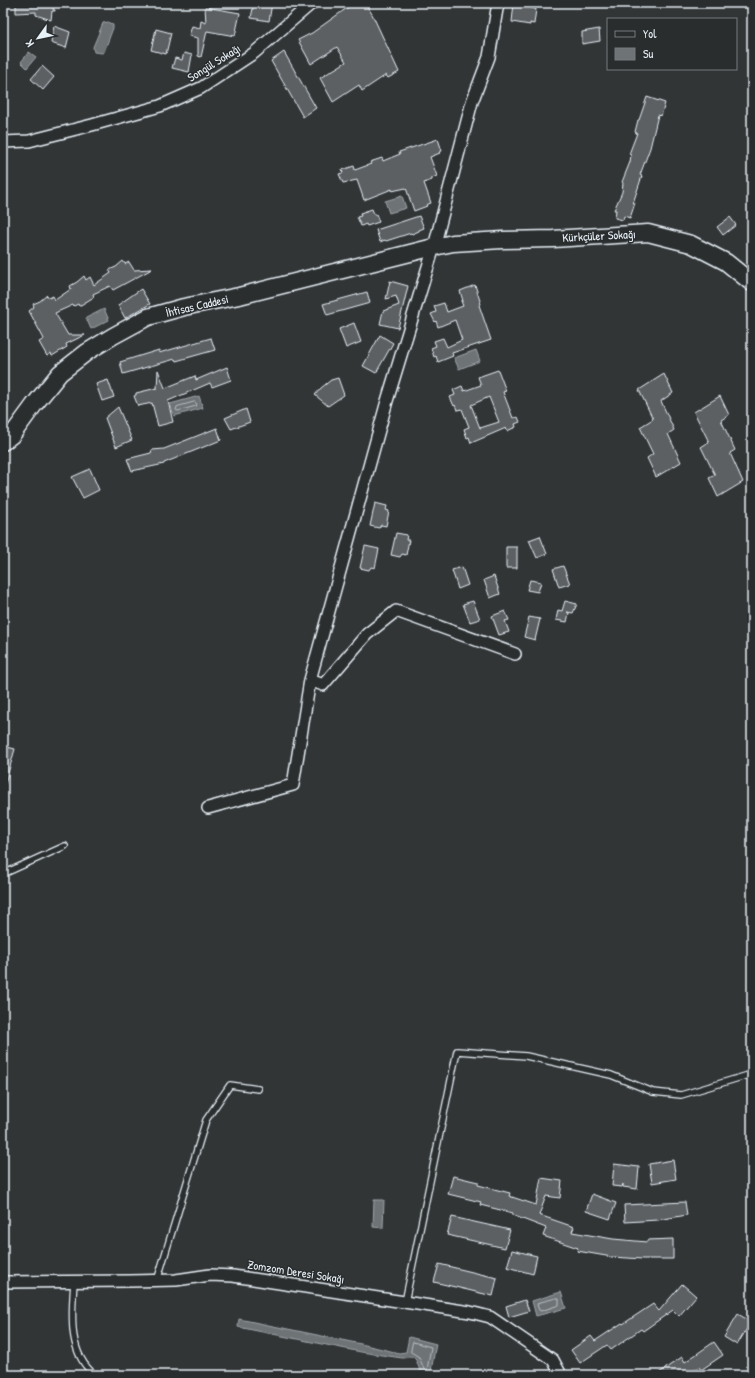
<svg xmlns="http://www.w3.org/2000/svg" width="755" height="1378" font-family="'Patrick Hand',sans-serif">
<rect width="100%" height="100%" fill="#323536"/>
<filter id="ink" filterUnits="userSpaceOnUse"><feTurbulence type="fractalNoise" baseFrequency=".025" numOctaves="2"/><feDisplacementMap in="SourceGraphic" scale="8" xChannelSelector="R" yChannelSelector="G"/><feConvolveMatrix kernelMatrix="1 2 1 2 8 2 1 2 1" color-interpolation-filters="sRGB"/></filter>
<g filter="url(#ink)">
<path fill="#6e7376" stroke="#9fa5aa" d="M108,22L113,25V28L104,52L102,53L94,52L93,47L103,23Z
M29,52L36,57L27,68L21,62Z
M402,196L406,208L389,213L385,201Z
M104,309L109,320L91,329L86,318Z
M476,350L480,361L459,369L454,358Z
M199,396L203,408L174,416L170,404Z
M374,1200H384L383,1228L373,1227Z
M561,1292L566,1308L536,1316L532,1301Z
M239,1319L361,1344L399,1353L406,1352L409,1337L436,1344L431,1371L428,1375L421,1373L416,1360L413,1357L402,1358L361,1352L238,1327Z"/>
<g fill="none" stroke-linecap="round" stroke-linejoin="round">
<path stroke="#b7bfc4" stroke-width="1" d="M195,402L197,404L196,406L178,411L176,410L177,407Z
M557,1298L559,1299V1305L541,1311L539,1310L537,1305L538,1303Z
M413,1342L431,1347L427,1370L424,1369L419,1357L411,1352Z"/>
</g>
<path fill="#5c6063" stroke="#e8f1f8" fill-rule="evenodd" d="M16,3H33L46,7L47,3H54L53,9L55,10V11H52L51,20L36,15V12L16,13Z
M254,3H272L269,21L251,18Z
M354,3H365L372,14L399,72L388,78L386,75L362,91L359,85L333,102L320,78L346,62L337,47L311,64L298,40L312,33Z
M514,3L532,5L531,8L536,9L534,24L530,23V25L512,22Z
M205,7L240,13L235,36L207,31L201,57L198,56V38L189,36L192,26L200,28L201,21L206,23Z
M54,26L70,32L66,48L51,43Z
M156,29L171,33L166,54L151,50Z
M599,29L600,41L582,44V32Z
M284,52L316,108L303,117L271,61Z
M184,53L192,55L189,72L172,68L175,58L182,60Z
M42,66L54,77L43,90L31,79Z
M647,97L665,103L661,116L658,115L650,148L640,175L642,176L633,203H635L630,218L624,216L623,220L615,218L616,210H614L622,192L623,183L622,182L630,162L631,155L629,154L637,133L635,132L638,120H639Z
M438,139L442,151L439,152L440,153L430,157L437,176L432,178V180L424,183L431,203L426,205L427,206L414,211L406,188L392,191V189L364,200L357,180L343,183L339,174L343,173L342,170L354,166L355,170L371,164L370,162L382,158L383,161L400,154L399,152Z
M372,209L374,214H376L379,222L367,226L366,224L361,226L357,217L361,216L360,213Z
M419,216L424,228L419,230V231L412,234L411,233L386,241L385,240L380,242L376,230Z
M730,217L736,225L723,235L717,227Z
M123,261L125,264L129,262L134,270L152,269L113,290L110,286L93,294L94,297L79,306L78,304L74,306L73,305L55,313L68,335H85L66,344L67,347L52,356L51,353L47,356L39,342L44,339L29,311L34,307L33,304L40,301L47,295L49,298L53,296L55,300L71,289L70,286L77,282L84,276L86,280L90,277L94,285L111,273L109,270L116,267Z
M390,281L408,286L398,328L380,324L383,311L399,305L396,296L386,299Z
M475,285L481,304L479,305L491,340L452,353L453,356L438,362L436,356L434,357L431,348L436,346L434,341L443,338L447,347L462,340L455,320L438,327L436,321L435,322L431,314L436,312L434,306L444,303L447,312L463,306L461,301H463L460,291Z
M141,289L150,304L125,318L118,305Z
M367,292L370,303L327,315L323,304Z
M354,323L361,342L346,348L339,329Z
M380,335L393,343L376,373L363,366Z
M211,338L215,350L176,361L175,359L123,374L120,362L159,350V353Z
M227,367L231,380L212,387L210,383L168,401L173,422L158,426L152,403L138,406L134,396L136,395V393L157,388L158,370L165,388L195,376L196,380Z
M498,370L506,391L503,392L513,418L518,417L520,422L515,424L516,427L507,431L506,428L471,443L469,437L467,438L464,429L469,427L462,409L457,410L455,405L454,406L450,397L455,395L453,390L462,386L464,391L481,385L478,377ZM489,397L499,422L480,428L471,405Z
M664,374L673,393L661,401L674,430L668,434L681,462L656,477L647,458L653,454L640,427L653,419L639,390Z
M338,378L344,395L328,406L315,395L321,388L331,380Z
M108,380L114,397L102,401L96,384Z
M720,396L729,415L721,420L735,450L730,453L743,482L718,497L709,478L715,475L701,447L709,442L694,412Z
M118,407L132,440L116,447L105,418Z
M246,409L250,422L231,429L225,418Z
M217,428L221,440L164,463V464L132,471L127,459L151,453L152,450L164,449Z
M90,469L99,490L83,498L72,477Z
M375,503L387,506L386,510L389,511L386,526L381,525L379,528L370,526Z
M396,533L407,535L406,540H409L406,555L402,554L400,557L391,555Z
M540,536L547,554L537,558L529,540Z
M365,546L379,549L375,568L371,567L369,570L360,568Z
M506,547H517V568H506Z
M563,566L570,584L559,587L553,569Z
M462,567L468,585L458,589L452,570Z
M494,576L500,594L490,598L484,580Z
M530,580L541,582L538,592L527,590Z
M473,601L480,619L470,622L463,604Z
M565,601L577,604L573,613L567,612L569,613L567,622L556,620L558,610L562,611Z
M505,611L509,620L505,621L509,632L499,635L492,616Z
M529,617L540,619L535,640L524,637Z
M3,746L15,749L5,784H3Z
M673,1160L676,1179L652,1183L649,1164Z
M614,1164L639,1167L637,1189L623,1187V1184L622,1187L612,1186Z
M453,1176L478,1182V1185L510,1193L509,1196L536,1205L541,1178L562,1181L560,1198L546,1196L539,1215L574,1227L572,1232L613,1239L647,1242V1240L673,1239V1259H643L612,1257L577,1251L578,1248L543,1236L546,1228L512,1215L513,1213L480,1205L481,1202L448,1194Z
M592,1194L616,1203L610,1219L586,1211Z
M685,1202L687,1215L658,1220L625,1222L624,1205Z
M452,1217L510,1230L505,1248L447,1235Z
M512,1250L537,1256L533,1274L507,1267Z
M439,1264L497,1278L493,1296L434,1282Z
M682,1284L696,1296L679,1316L673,1310L643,1331L641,1329L611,1350L607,1345L580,1363L571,1350L591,1336L595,1341L622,1323L623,1324L653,1304L659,1311Z
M525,1300L529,1311L509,1317L506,1306Z
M738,1314L751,1322L737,1345L724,1337Z
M714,1342L723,1355L701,1370L699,1367L688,1375H656L682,1357L685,1362Z"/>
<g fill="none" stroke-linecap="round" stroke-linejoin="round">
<g stroke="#e8f1f8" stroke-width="8">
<path id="lane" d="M3,874L65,846
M157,1281L206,1120L230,1085L258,1089
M74,1282C72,1313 67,1353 95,1375
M405,1302L457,1051L526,1056L611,1075L653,1092L681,1095L752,1074"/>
</g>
<g stroke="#e8f1f8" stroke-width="14">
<path id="street" d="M3,142L29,141L92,125L160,106L201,88L254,53L312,3
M310,680L323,685L367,634L396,611L515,654
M208,808L293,785L310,680L387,401L434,247L472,102L489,57L498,3
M3,1282L130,1281L176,1280L210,1275L233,1276L470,1312L490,1317L553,1360L561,1375"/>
</g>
<g stroke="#e8f1f8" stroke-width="19">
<path id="secondary" d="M3,442L12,435L34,405L60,373L87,352L113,336L148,317L184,307L239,296L434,247L453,243L502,240L553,239L648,233L691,244L726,262L752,283"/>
</g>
<use href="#lane" stroke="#2a2d2e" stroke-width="5.5"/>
<use href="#street" stroke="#2a2d2e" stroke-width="11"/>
<use href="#secondary" stroke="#2a2d2e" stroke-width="16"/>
</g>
</g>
<g text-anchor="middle" stroke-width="3" stroke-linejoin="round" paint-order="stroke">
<g font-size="12" fill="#e8f1f8" stroke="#2a2d2e">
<text transform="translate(214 63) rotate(-32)" y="4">Songül Sokağı</text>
<text transform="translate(599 236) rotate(-3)" y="4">Kürkçüler Sokağı</text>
<text transform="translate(197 306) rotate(-13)" y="4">İhtisas Caddesi</text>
<text transform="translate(296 1272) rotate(9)" y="4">Zomzom Deresi Sokağı</text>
</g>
</g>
<rect width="755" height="1378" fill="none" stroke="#2a2d2e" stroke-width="16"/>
<rect x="8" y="8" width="739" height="1362" fill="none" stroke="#e8f1f8" stroke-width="1.5" filter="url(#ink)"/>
<rect x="607" y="18" width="130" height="52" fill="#2a2d2e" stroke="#767b7f"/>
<rect x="615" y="31" width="20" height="6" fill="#2a2d2e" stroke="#767b7f"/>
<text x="643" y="38" font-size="12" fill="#e8f1f8">Yol</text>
<rect x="615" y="48" width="20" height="12" fill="#6e7376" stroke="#767b7f"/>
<text x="643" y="58" font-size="12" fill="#e8f1f8">Su</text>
<g transform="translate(38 38) rotate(237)" stroke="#2a2d2e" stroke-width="3" paint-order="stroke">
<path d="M0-3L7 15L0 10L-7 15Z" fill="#e8f1f8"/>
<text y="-6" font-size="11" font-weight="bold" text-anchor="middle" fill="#e8f1f8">K</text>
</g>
</svg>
